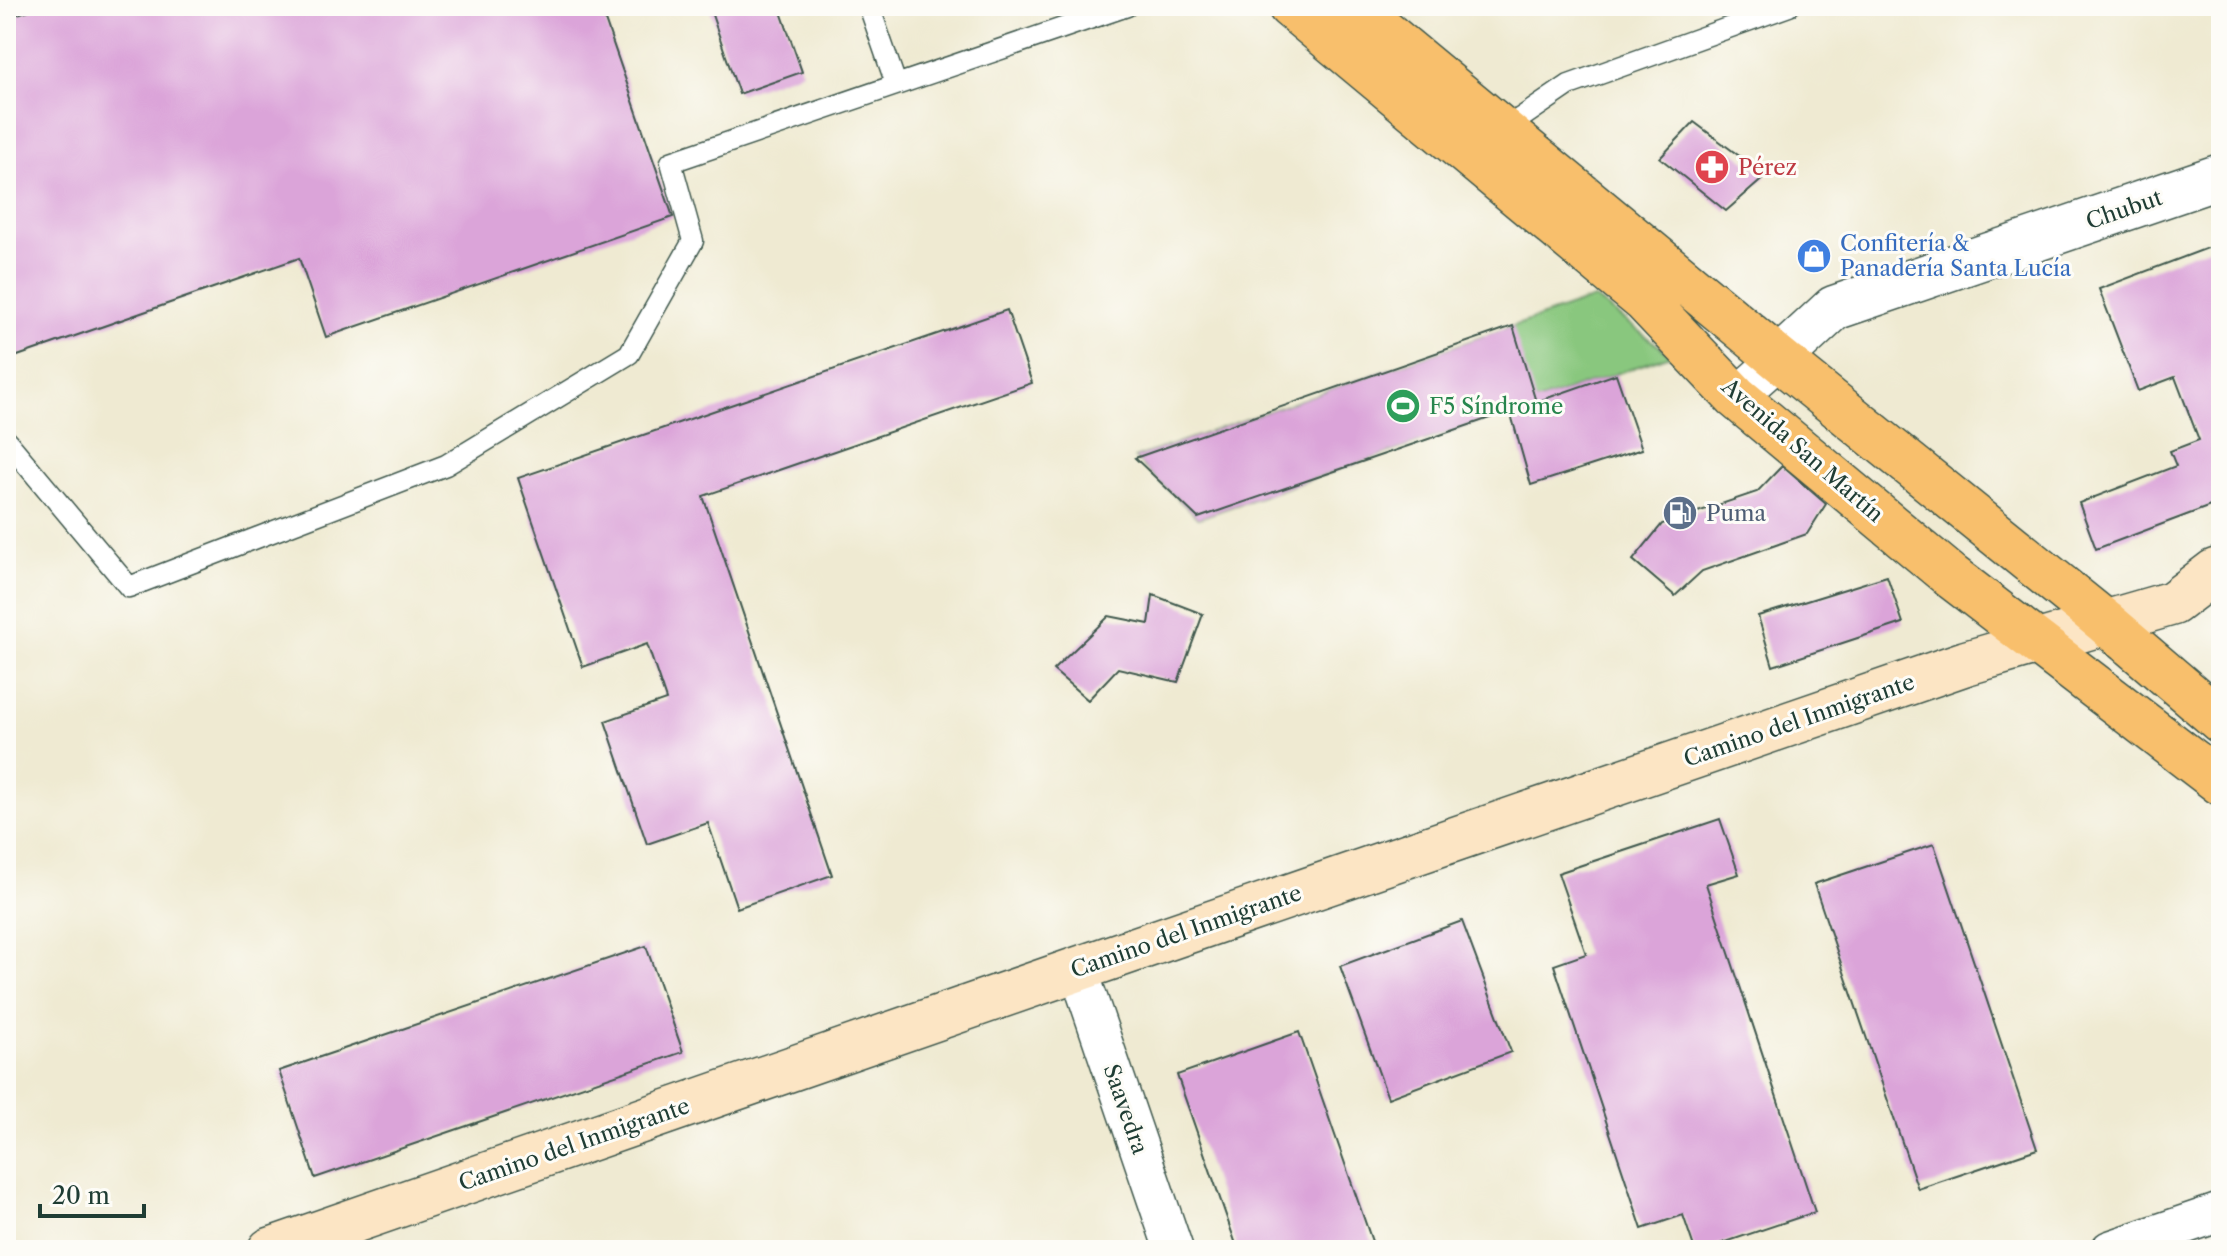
<svg xmlns="http://www.w3.org/2000/svg" width="2227" height="1256" font-family="'Libre Caslon Text',serif">
<rect width="100%" height="100%" fill="#fdfcf7"/>
<filter id="ink" filterUnits="userSpaceOnUse"><feTurbulence type="fractalNoise" baseFrequency=".0125" numOctaves="2"/><feDisplacementMap in="SourceGraphic" scale="16" xChannelSelector="R" yChannelSelector="G"/><feConvolveMatrix kernelMatrix="1 2 1 2 8 2 1 2 1" color-interpolation-filters="sRGB"/></filter>
<filter id="wash" filterUnits="userSpaceOnUse"><feTurbulence type="fractalNoise" baseFrequency=".006" numOctaves="4" result="noise"/><feDisplacementMap in="SourceGraphic" scale="32" xChannelSelector="R" yChannelSelector="G"/><feGaussianBlur stdDeviation="1.8" result="paint"/><feColorMatrix in="noise" values="0 0 0 0 0 0 0 0 0 0 0 0 0 0 0 0 0 1.4 0 .05"/><feComposite in="paint" operator="in"/></filter>
<g filter="url(#wash)">
<rect width="100%" height="100%" fill="#efead2"/>
<path fill="#89c77e" stroke="#548259" stroke-width="2" d="M1594,298L1671,355L1198,518L1135,458Z"/>
<g id="blocks">
<path fill="#dba4d9" d="M41,6H634L604,17L673,217L326,337L299,258L6,360V18Z
M709,6H779L802,72L739,94Z
M1694,122L1766,176L1726,211L1660,158Z
M2221,243V502L2096,549L2079,503L2176,466L2170,451L2199,440L2175,377L2138,391L2099,289Z
M1007,310L1032,383L703,496L832,875L737,908L708,823L647,844L605,721L666,700L647,644L583,667L518,478Z
M1513,326L1536,402L1616,374L1642,449L1531,485L1510,411L1198,518L1135,458Z
M1782,466L1826,504L1807,534L1702,571L1675,596L1633,560L1662,524L1757,492Z
M1887,576L1903,623L1773,666L1758,616Z
M1153,595L1203,614L1178,682L1118,668L1088,700L1053,670L1109,616L1149,624Z
M1720,819L1739,874L1706,884L1815,1212L1702,1250H1695L1683,1215L1642,1229L1554,965L1586,954L1558,873Z
M1934,844L2037,1149L1918,1189L1814,884Z
M1462,921L1511,1052L1388,1098L1340,966Z
M646,946L683,1052L315,1178L279,1071Z
M1299,1032L1375,1250H1238L1177,1075Z"/>
</g>
</g>
<g filter="url(#ink)">
<use href="#blocks" fill-opacity="0" stroke="#3e574c" stroke-width="2"/>
<g fill="none" stroke-linecap="round" stroke-linejoin="round">
<g stroke="#3e574c" stroke-width="23">
<path id="service" d="M869,6L896,84
M1503,130L1569,85L1789,6
M6,440L129,587L446,465L629,354L693,241L671,162L1127,6"/>
</g>
<g stroke="#3e574c" stroke-width="41">
<path id="minor" d="M1736,397L1779,359
M1078,969L1174,1250
M2110,1250L2221,1212"/>
</g>
<g stroke="#3e574c" stroke-width="47">
<path id="tertiary" d="M1779,359L1834,308L2221,176"/>
</g>
<g stroke="#3e574c" stroke-width="47">
<path id="secondary" d="M270,1250L1078,969L1966,663L2173,603L2215,571L2221,569"/>
</g>
<g stroke="#3e574c" stroke-width="47">
<path id="primary" d="M1290,6L1645,301L1736,397L1952,577L2221,783
M1353,6L1779,359L2105,622L2221,721"/>
</g>
<use href="#service" stroke="#fff" stroke-width="20"/>
<use href="#minor" stroke="#fff" stroke-width="38"/>
<use href="#tertiary" stroke="#fff" stroke-width="44"/>
<use href="#secondary" stroke="#fce5c4" stroke-width="44"/>
<use href="#primary" stroke="#f8bf6c" stroke-width="44"/>
</g>
</g>
<defs>
<g id="pharmacy-disc" transform="scale(1.8)"><circle r="9.5" fill="#e0444e" stroke="#fdfcf7"/><path d="M-2-6h4v4h4v4h-4v4h-4v-4h-4v-4h4Z" fill="#fff"/></g>
<g id="shop-disc" transform="scale(1.8)"><circle r="9.5" fill="#3f7fe0" stroke="#fdfcf7"/><path d="M-5-2.5h2.3a2.7 3.5 0 0 1 5.4 0H5L5.5 6h-11ZM-1.5-2.5h3a1.5 2.3 0 0 0-3 0Z" fill="#fff"/></g>
<g id="stadium-disc" transform="scale(1.8)"><circle r="9.5" fill="#2e9e5b" stroke="#fdfcf7"/><path d="M0-5a6.5 5 0 1 0 0 10a6.5 5 0 1 0 0-10ZM-3.5-1.8h7v3.6h-7Z" fill="#fff"/></g>
<g id="fuel-disc" transform="scale(1.8)"><circle r="9.5" fill="#5c6f8a" stroke="#fdfcf7"/><path d="M-5.5-6h7V0h2V4h1.3V-2.5L3-4.5l.8-.8L6-3V5H2.5V1h-1V6h-7ZM-4.2-4.7v3.2H.2V-4.7Z" fill="#fff"/></g>
</defs>
<g fill-rule="evenodd">
<use href="#pharmacy-disc" x="1712" y="167"/>
<use href="#shop-disc" x="1814" y="256"/>
<use href="#stadium-disc" x="1403" y="406"/>
<use href="#fuel-disc" x="1680" y="513"/>
</g>
<g text-anchor="middle" stroke-width="6" stroke-linejoin="round" paint-order="stroke">
<g font-size="22" fill="#be3a42" stroke="#fdfcf7" text-anchor="start">
<text x="1738" y="175">Pérez</text>
</g>
<g font-size="22" fill="#1f3d34" stroke="#fdfcf7">
<text transform="translate(2124 209) rotate(-19)" y="8">Chubut</text>
<text transform="translate(1803 450) rotate(41)" y="8">Avenida San Martín</text>
<text transform="translate(1799 720) rotate(-19)" y="8">Camino del Inmigrante</text>
<text transform="translate(1186 931) rotate(-19)" y="8">Camino del Inmigrante</text>
<text transform="translate(1126 1109) rotate(71)" y="8">Saavedra</text>
<text transform="translate(574 1144) rotate(-19)" y="8">Camino del Inmigrante</text>
</g>
<g font-size="22" fill="#366cbe" stroke="#fdfcf7" text-anchor="start">
<text x="1840" y="251">Confitería &amp;<tspan x="1840" dy="25">Panadería Santa Lucía</tspan></text>
</g>
<g font-size="22" fill="#27864d" stroke="#fdfcf7" text-anchor="start">
<text x="1429" y="414">F5 Síndrome</text>
</g>
<g font-size="22" fill="#4e5e75" stroke="#fdfcf7" text-anchor="start">
<text x="1706" y="521">Puma</text>
</g>
</g>
<rect width="2227" height="1256" fill="none" stroke="#fdfcf7" stroke-width="32"/>
<path d="M40 1204v12h104v-12" fill="none" stroke="#1f3d34" stroke-width="4"/>
<text x="52" y="1204" font-size="24" fill="#1f3d34" stroke="#fdfcf7" stroke-width="6" paint-order="stroke">20 m</text>
</svg>
